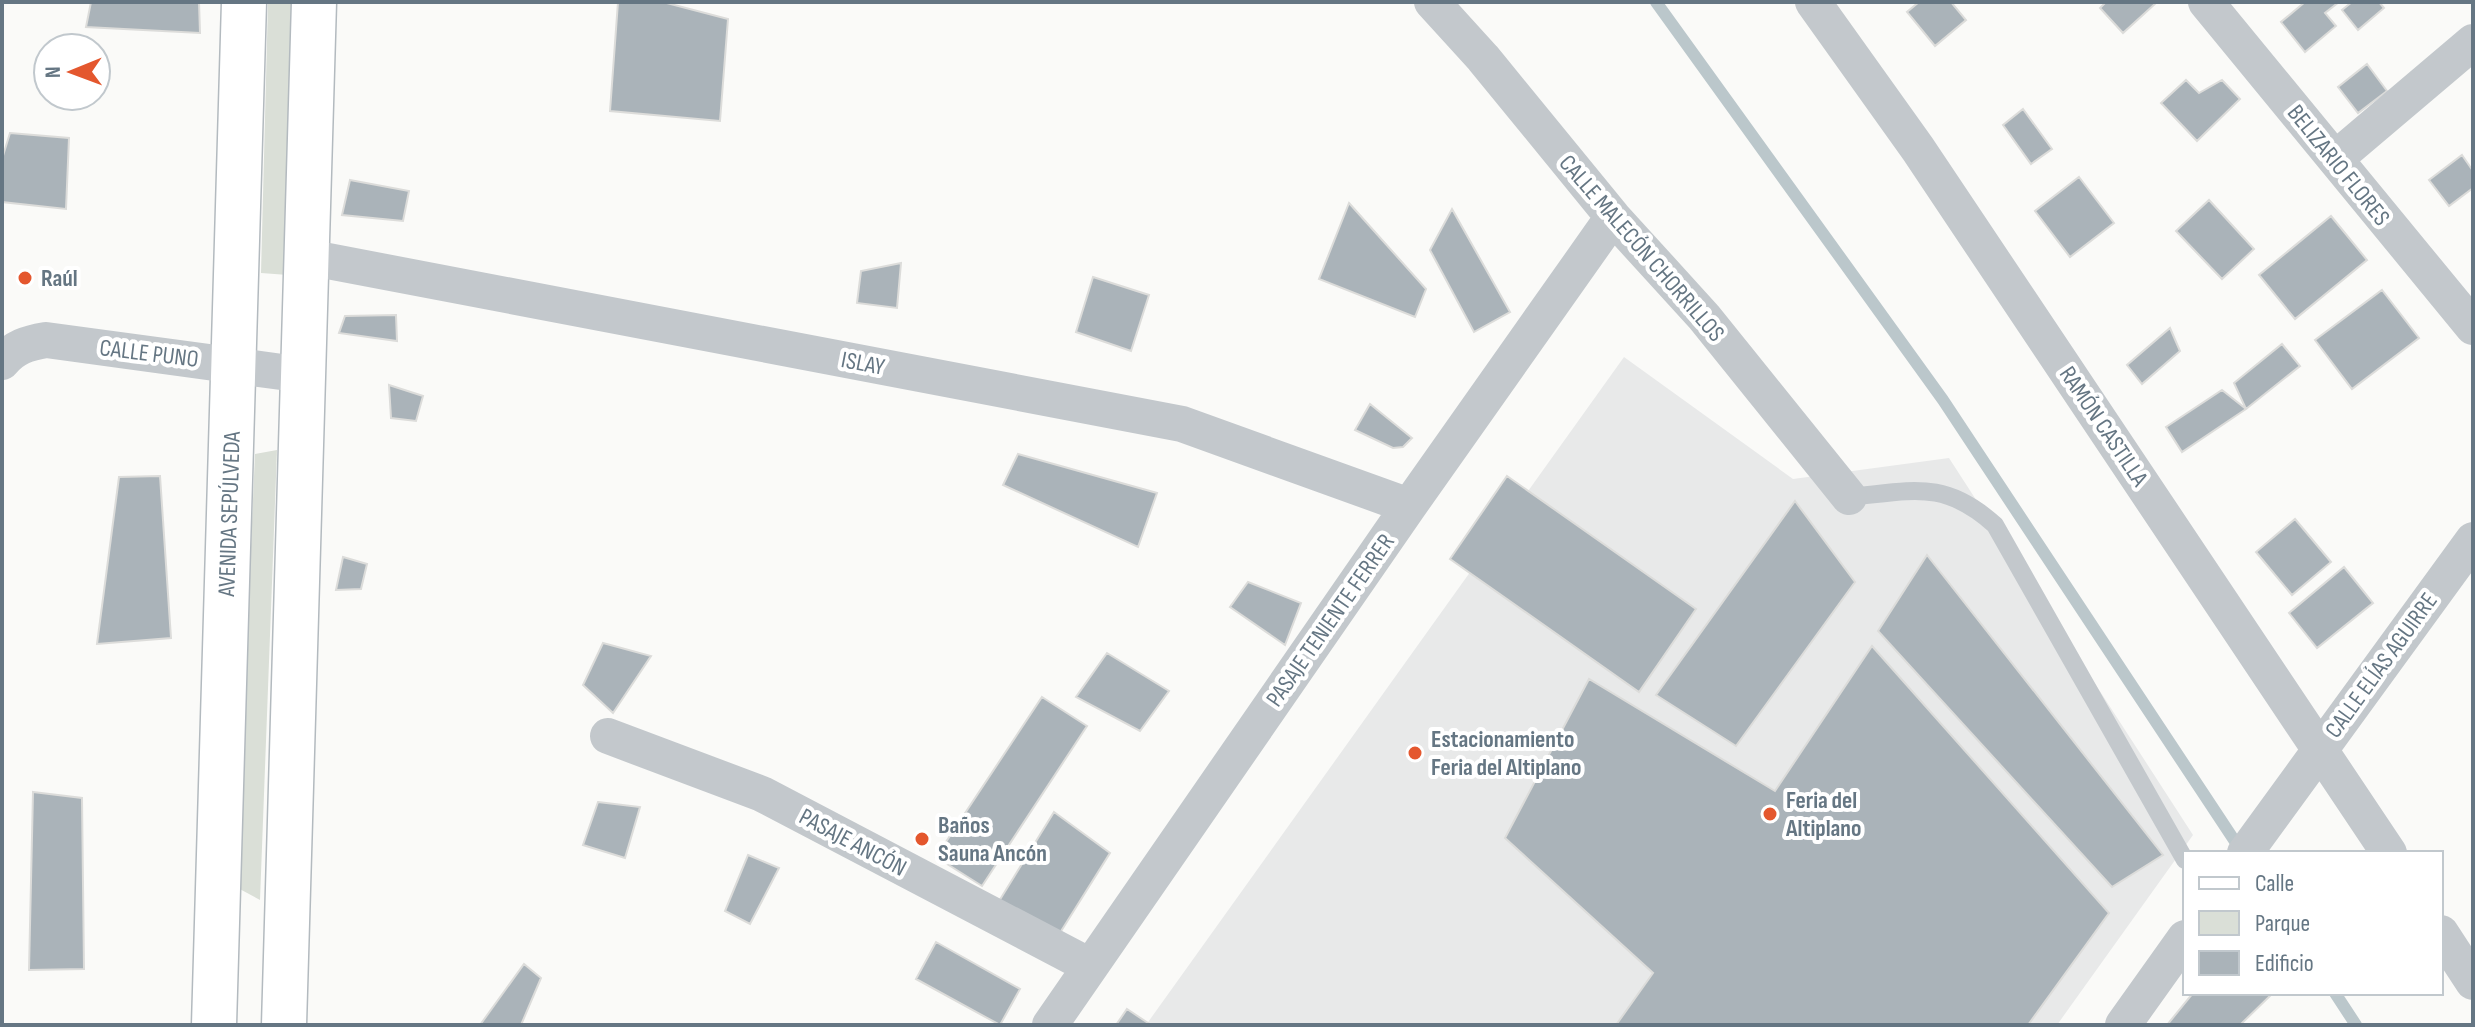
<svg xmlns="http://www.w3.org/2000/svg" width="2475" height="1027" font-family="'Sofia Sans Condensed',sans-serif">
<rect width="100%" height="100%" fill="#fafaf8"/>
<path fill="#e8e9e9" d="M1624,357L1793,479L1949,458L2193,835L2057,1025H1146Z"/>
<path fill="#dadfd7" d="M268,2H293L288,275L261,273Z
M277,450L260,900L236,887L255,454Z"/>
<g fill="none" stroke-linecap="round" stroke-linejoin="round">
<path stroke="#bbc7cb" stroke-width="12" d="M1656,2L1943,400L2242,852
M2335,993L2356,1025"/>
</g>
<path fill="#aab3b9" stroke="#dcdcda" stroke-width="2" d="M91,2H199L200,33L86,27Z
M618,2H663L728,19L720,121L610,111Z
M1919,2H1951L1966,20L1935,46L1907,12Z
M2106,2H2155L2156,3L2123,33L2100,8Z
M2305,2H2339L2325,13L2336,26L2305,52L2281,22Z
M2352,2H2379L2384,8L2358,30L2342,10Z
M2367,64L2387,91L2358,113L2338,87Z
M2186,80L2199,93L2222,80L2240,99L2197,141L2161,103Z
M2023,109L2052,149L2031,164L2003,125Z
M10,133L69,138L66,209L2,202V159Z
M2462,155L2473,171V188L2449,206L2429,180Z
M2079,177L2114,223L2070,257L2035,211Z
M350,180L409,191L403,221L342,215Z
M2209,200L2254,249L2222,279L2176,231Z
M1349,203L1426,289L1415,317L1319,279Z
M1452,209L1510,312L1474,332L1430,250Z
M2331,216L2367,260L2295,319L2259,275Z
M901,263L897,308L857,303L861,271Z
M1093,277L1149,295L1131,351L1076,332Z
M2382,290L2419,338L2352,389L2315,340Z
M396,315L397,341L339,333L345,316Z
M2170,328L2180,351L2142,384L2127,365Z
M2282,344L2300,366L2246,409L2234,383Z
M389,385L423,396L416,421L391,418Z
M2222,390L2246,409L2182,452L2166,427Z
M1370,404L1412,438L1403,447L1393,448L1355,430Z
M1018,454L1157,493L1138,547L1003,485Z
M160,476L171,638L97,644L119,477Z
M1507,476L1696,609L1639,692L1450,559Z
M1795,501L1855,582L1736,746L1656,695Z
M2295,519L2331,562L2292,595L2256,552Z
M1927,555L2163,855L2112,887L1878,631Z
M343,557L367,564L361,589L336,590Z
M2344,567L2373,603L2317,648L2289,613Z
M1248,582L1301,603L1285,645L1230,607Z
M603,643L651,656L613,713L583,685Z
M1872,646L2109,913L2028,1025H1616L1653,973L1505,838L1589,679L1775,791Z
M1107,653L1169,691L1140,731L1076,697Z
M1042,697L1087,726L982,886L936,857Z
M33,792L82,798L84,969L29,970Z
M598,802L640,807L625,858L583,845Z
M1054,812L1110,853L1058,936L996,906Z
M748,855L779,868L750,924L725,911Z
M936,942L1020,989L1000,1025L916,979Z
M524,964L541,978L521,1025H480Z
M2193,993H2273L2240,1025H2167Z
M1127,1009L1151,1025H1116Z"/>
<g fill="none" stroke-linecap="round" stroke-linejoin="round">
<g stroke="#b3babf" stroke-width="47">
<path id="secondary" d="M214,1025L244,2
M284,1025L314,2"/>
</g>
<path stroke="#c3c8cc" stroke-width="18" d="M1849,497C1912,491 1944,479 1995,525L2185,860"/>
<path stroke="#c3c8cc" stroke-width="36" d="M1432,2L1483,58L1613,217L1704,317L1849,497
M1813,2L1918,149L2389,853
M2206,2L2473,327
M2335,159L2473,42
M307,257L1182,424L1409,506
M2,362C14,347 28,343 46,340L304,375
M608,736L762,794L1090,966
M2245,853L2473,540
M2441,933L2473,982
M1050,1025L1409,506L1613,217
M2123,1025L2185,938"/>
<use href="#secondary" stroke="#fff" stroke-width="44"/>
</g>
<g fill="#e4572e" stroke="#fff" stroke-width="3">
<circle cx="25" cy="278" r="8"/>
<circle cx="1415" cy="753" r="8"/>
<circle cx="1770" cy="814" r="8"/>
<circle cx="922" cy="839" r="8"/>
</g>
<g text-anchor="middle" stroke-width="8" stroke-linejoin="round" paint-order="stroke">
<g font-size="24" fill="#657683" stroke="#fff">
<text transform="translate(2339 165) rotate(51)" y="8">BELIZARIO FLORES</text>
<text transform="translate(1642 248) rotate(49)" y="8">CALLE MALECÓN CHORRILLOS</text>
<text transform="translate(149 353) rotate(7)" y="8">CALLE PUNO</text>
<text transform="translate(863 363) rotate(11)" y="8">ISLAY</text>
<text transform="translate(2104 426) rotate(56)" y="8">RAMÓN CASTILLA</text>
<text transform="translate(229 514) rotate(-88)" y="8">AVENIDA SEPÚLVEDA</text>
<text transform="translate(1330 620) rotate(-55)" y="8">PASAJE TENIENTE FERRER</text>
<text transform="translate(2381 665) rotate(-54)" y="8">CALLE ELÍAS AGUIRRE</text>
<text transform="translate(853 842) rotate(28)" y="8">PASAJE ANCÓN</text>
</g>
<g font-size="24" font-weight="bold" fill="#657683" stroke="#fff" text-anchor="start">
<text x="41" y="286">Raúl</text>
<text x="1431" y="747">Estacionamiento<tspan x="1431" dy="28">Feria del Altiplano</tspan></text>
<text x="1786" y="808">Feria del<tspan x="1786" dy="28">Altiplano</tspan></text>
<text x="938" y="833">Baños<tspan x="938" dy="28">Sauna Ancón</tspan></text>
</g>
</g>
<rect width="2475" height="1027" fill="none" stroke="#657683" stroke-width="8"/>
<rect x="2183" y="851" width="260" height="144" fill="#ffffff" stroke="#c1c8cd" stroke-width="2"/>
<rect x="2199" y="877" width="40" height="12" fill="#ffffff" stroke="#c1c8cd" stroke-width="2"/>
<text x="2255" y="891" font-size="24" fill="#657683">Calle</text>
<rect x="2199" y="911" width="40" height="24" fill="#dadfd7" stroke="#c1c8cd" stroke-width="2"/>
<text x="2255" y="931" font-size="24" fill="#657683">Parque</text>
<rect x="2199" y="951" width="40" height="24" fill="#aab3b9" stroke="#c1c8cd" stroke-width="2"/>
<text x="2255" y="971" font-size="24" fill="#657683">Edificio</text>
<g transform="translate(72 72) rotate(269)"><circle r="38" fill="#ffffff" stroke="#c1c8cd" stroke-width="2"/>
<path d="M0-6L14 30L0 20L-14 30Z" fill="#e4572e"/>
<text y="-12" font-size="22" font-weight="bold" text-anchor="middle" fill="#657683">N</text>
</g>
</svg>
